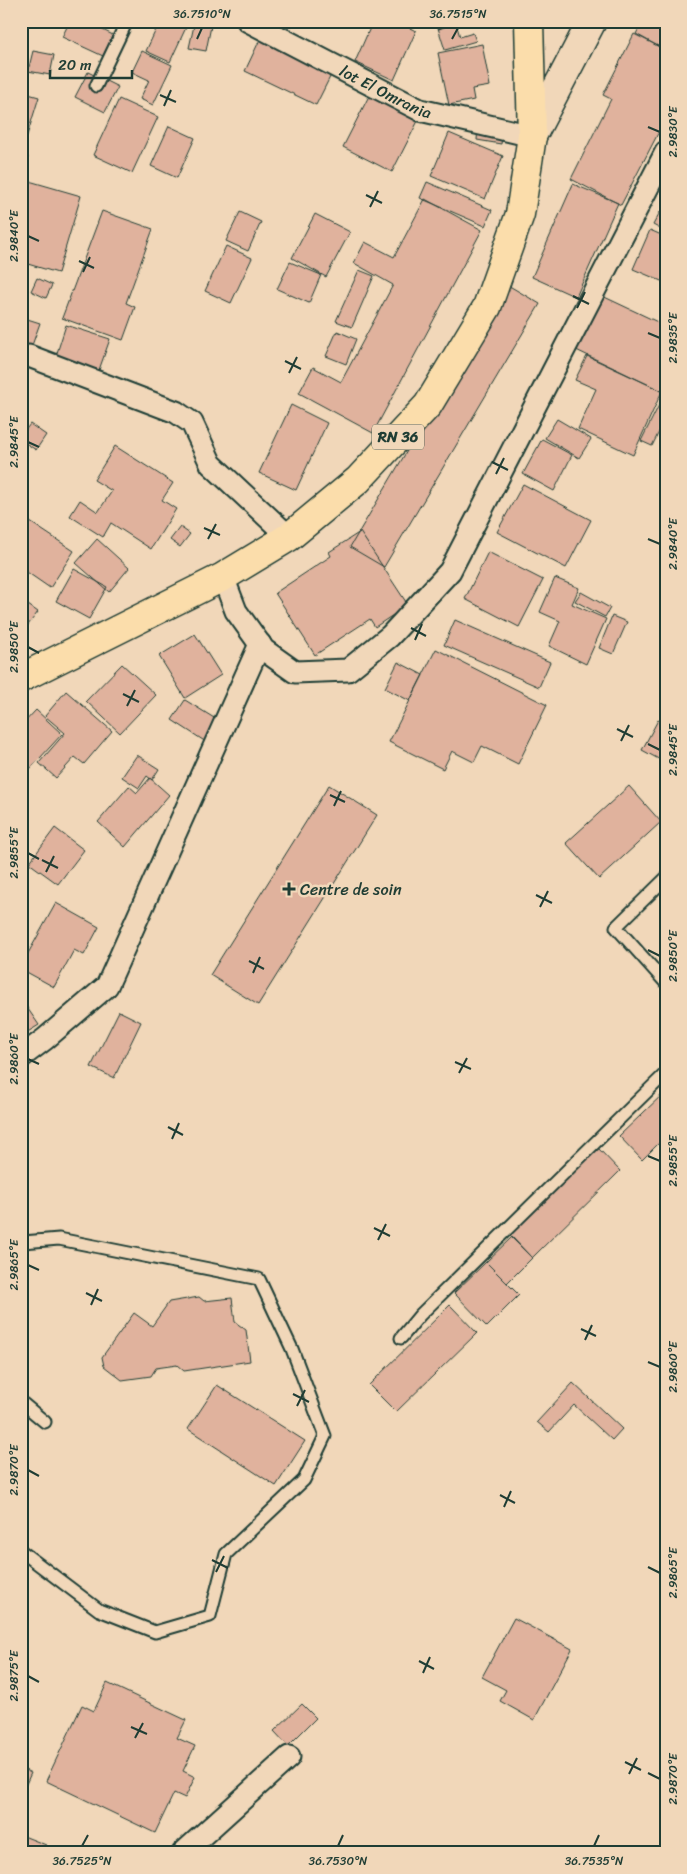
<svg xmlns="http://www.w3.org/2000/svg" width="687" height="1874" font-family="Sriracha,sans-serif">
<rect width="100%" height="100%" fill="#f1d7b9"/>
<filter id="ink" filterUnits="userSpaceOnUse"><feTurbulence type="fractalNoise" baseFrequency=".02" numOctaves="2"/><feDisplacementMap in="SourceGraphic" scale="10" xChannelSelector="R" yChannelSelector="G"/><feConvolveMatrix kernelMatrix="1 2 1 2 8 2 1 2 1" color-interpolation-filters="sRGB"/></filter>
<g filter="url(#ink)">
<path fill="#e0b29d" stroke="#1f3d34" d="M70,21H84L113,35L103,56L62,37Z
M160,21H189L170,62L146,51Z
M195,21H212L206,51L189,48Z
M373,21H395L416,31L394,80L355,62Z
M436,21H459L439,29Z
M643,21H650L666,29V43L663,49L636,34Z
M456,23L460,37L473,33L476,41L445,50L438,28Z
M263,33L335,67L316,105L245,71Z
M634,34L666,50V107L661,116L666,118L621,205L571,179L611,99L603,95Z
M482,44L490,86L472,89L474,100L449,105L438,53Z
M33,51L54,55L50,75L28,71Z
M142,51L172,65L153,105L140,99L149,80L132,72Z
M88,72L118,87L105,112L75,97Z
M372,90L421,115L392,172L343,147Z
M21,92L39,97L25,142L21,141Z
M119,99L158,117L132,173L93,155Z
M169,126L195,138L177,178L151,166Z
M478,126L503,130L501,144L477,140Z
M449,133L503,156L485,199L431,176Z
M21,155L28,157L21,179Z
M29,181L81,196L58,273L21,262V208Z
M427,182L492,210L485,226L420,198Z
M573,184L618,203L576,297L532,277Z
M425,199L482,230L373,433L299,393L313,367L341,382L393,285L354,263L365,242L394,257Z
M102,211L153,229L126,303L135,307L123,340L62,318Z
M240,212L261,222L248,251L226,241Z
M660,212L666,216V232L653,225Z
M315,214L350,232L326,277L292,258Z
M650,230L666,237V283L633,269Z
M226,246L252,258L231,303L205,291Z
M290,262L321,275L309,303L277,289Z
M359,270L374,276L352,327L336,321Z
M37,278L52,285L46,298L31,291Z
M506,284L540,304L384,567L350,547Z
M596,293L666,326V393L570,347Z
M21,317L40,323L30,351L21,348Z
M66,325L110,339L99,370L56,356Z
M337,331L356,339L346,364L326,356Z
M587,356L662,391L633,455L578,429L596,389L575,380Z
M665,393L666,418L652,446L641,441Z
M291,405L327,423L296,490L259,473Z
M557,419L591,439L579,458L545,438Z
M30,424L46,435L36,450L21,440V436Z
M542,439L572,455L554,491L523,474Z
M115,446L173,483L162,500L176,509L151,549L111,523L103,537L70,516L80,500L98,512L112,491L94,480Z
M523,484L591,520L566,568L497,532Z
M21,516L74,551L50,588L21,568Z
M180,527L190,534L180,547L170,540Z
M360,532L408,605L375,627L370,619L315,655L275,593L331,556L329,552Z
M97,539L129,568L109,592L76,563Z
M488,552L543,580L519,627L465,599Z
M74,569L107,587L89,619L56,601Z
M555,578L579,588L572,604L606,619L586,664L549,646L560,621L540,612Z
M581,592L610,608L605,617L575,601Z
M21,600L38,612L21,634Z
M612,616L627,622L613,654L599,648Z
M455,620L550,662L539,687L444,645Z
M195,634L221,675L185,698L159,656Z
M436,649L547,705L518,764L482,746L474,762L452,751L443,769L389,742Z
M398,662L423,675L410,701L385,688Z
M122,664L156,695L120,733L86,701Z
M66,691L112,731L84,764L75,757L56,778L39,763L65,733L45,716Z
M185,700L219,721L206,742L172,720Z
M36,710L62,734L29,770L21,763V726Z
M658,720L666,724V763L642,750Z
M137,755L159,769L152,780L147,776L139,788L122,777Z
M150,778L169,795L125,847L98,822L129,786L137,793Z
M329,785L377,815L258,1005L210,975Z
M629,786L661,822L599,879L566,843Z
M55,828L84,850L58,884L29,863Z
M56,903L99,927L84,955L74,950L54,987L21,969V966Z
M21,999L39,1025L21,1036Z
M119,1011L141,1022L114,1078L91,1067Z
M666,1091V1136L642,1160L619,1136Z
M598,1148L620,1171L532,1258L509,1235Z
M512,1237L532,1258L507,1283L486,1262Z
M486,1262L519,1295L487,1327L454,1293Z
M199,1297L204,1301L232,1298L235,1322L246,1330L250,1361L184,1371L177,1365L156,1368L151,1376L122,1380L104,1366L102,1357L134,1313L152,1326L169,1302Z
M450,1305L477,1333L396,1412L369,1385Z
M573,1383L622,1429L612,1440L574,1405L549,1432L537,1422Z
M217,1385L305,1441L276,1486L188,1429Z
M514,1618L572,1649L534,1720L500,1701L506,1690L482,1677Z
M107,1683L186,1720L177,1738L195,1746L183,1771L195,1777L185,1798L174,1793L155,1833L46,1781L82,1705L94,1711Z
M302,1704L316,1718L288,1746L274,1731Z
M21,1768L31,1773L21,1795Z
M21,1835L46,1845L43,1853H21Z"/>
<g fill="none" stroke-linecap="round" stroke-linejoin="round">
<g stroke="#1f3d34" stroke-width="15">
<path id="lane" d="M96,86L127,21
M666,878L616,927L666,983
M21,1246L23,1242L59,1239L259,1279L292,1349L325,1436L304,1480L226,1554L210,1616L155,1632L99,1610L21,1551
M401,1338L420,1315L666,1073
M21,1402L45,1422"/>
</g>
<g stroke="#1f3d34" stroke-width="25">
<g id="street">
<path id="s1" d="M248,21L420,110L532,136"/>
<path d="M29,356L176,412L192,423L211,464L289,537"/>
<path d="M223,577L236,611L264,650L295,672L348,670L390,636L450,571L666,152"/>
<path d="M21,1057L45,1039L107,986L260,644"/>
<path d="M183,1853L289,1757"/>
</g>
</g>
<g stroke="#1f3d34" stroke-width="31">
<path id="secondary" d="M532,136L592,21"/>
</g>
<g stroke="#1f3d34" stroke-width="31">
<path id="primary" d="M21,678L223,577L289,537L358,480L428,405L487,307L520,214L532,136L529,21"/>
</g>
<use href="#lane" stroke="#f1d7b9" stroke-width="11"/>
<use href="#street" stroke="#f1d7b9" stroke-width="21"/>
<use href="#secondary" stroke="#f1d7b9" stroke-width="28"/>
<use href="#primary" stroke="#fbddab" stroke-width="28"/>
</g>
</g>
<path fill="none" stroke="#1f3d34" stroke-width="2" d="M197,39L202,28M452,39L458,28M160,95L176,102M164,106L171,90M648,127L660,132M366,195L382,203M370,207L378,191M28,236L39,241M79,261L94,268M83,272L90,257M573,296L589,304M577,308L585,292M648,333L660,338M285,361L301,369M289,373L297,357M28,442L39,447M492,462L508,470M496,474L504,458M204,528L220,535M208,539L216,524M648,539L660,544M411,628L426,636M415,640L422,624M28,647L39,653M123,694L139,702M127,706L135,690M617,729L633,737M621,741L629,725M648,744L660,750M330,795L345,802M334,806L341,791M28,853L39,859M42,860L58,868M46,872L54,856M536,895L552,903M540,907L548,891M648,950L660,956M249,961L264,969M253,973L260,957M28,1059L39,1064M455,1062L471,1069M459,1073L467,1058M168,1127L183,1135M172,1139L179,1123M648,1156L660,1161M374,1228L390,1236M378,1240L386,1224M28,1265L39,1270M86,1293L102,1301M91,1305L98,1289M581,1329L596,1336M585,1340L592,1325M648,1362L660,1367M293,1394L309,1402M297,1406L305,1390M28,1470L39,1476M500,1495L515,1503M504,1507L511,1491M212,1560L228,1568M648,1567L660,1573M216,1572L224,1556M419,1661L434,1669M423,1673L430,1657M28,1676L39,1682M131,1727L147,1734M135,1738L143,1723M625,1762L641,1770M648,1773L660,1779M629,1774L637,1758M82,1846L88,1835M338,1846L343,1835M594,1846L599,1835"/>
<path fill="#1f3d34" stroke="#f1d7b9" stroke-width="2" d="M286.5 881.5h5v5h5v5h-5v5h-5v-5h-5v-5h5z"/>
<g text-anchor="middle" stroke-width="5" stroke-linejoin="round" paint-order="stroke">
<rect fill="#f1d7b9" stroke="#5e6b5c" stroke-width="1" x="372" y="424.5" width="52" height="25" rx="4"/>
<g font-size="15" font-weight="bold" fill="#1f3d34">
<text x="398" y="442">RN 36</text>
</g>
<g font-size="16" fill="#1f3d34" stroke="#f1d7b9">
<text dy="6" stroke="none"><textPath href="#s1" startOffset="155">lot El Omrania</textPath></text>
</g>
<g font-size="16" fill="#1f3d34" stroke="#f1d7b9" text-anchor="start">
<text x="300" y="895">Centre de soin</text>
</g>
</g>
<rect width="687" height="1874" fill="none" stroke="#f1d7b9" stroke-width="55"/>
<path d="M50 70v8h82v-8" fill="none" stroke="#1f3d34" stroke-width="2.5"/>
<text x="58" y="70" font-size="15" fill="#1f3d34" stroke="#f1d7b9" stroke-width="4" paint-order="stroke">20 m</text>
<rect x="28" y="28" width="632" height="1818" fill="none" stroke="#1f3d34" stroke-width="2"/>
<g font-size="12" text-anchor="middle" fill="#1f3d34">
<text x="202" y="18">36.7510°N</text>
<text x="458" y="18">36.7515°N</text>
<text transform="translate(673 132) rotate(-90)" y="4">2.9830°E</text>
<text transform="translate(14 236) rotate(-90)" y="4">2.9840°E</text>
<text transform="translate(673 338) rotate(-90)" y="4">2.9835°E</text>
<text transform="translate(14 442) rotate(-90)" y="4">2.9845°E</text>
<text transform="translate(673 544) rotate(-90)" y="4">2.9840°E</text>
<text transform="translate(14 647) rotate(-90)" y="4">2.9850°E</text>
<text transform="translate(673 750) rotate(-90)" y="4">2.9845°E</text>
<text transform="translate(14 853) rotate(-90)" y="4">2.9855°E</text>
<text transform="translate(673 956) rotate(-90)" y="4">2.9850°E</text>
<text transform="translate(14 1059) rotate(-90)" y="4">2.9860°E</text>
<text transform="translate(673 1161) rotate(-90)" y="4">2.9855°E</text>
<text transform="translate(14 1265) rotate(-90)" y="4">2.9865°E</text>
<text transform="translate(673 1367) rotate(-90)" y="4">2.9860°E</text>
<text transform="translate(14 1470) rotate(-90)" y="4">2.9870°E</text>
<text transform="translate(673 1573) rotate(-90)" y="4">2.9865°E</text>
<text transform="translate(14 1676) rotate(-90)" y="4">2.9875°E</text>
<text transform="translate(673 1779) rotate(-90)" y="4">2.9870°E</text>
<text x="82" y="1865">36.7525°N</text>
<text x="338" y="1865">36.7530°N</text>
<text x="594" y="1865">36.7535°N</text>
</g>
</svg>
